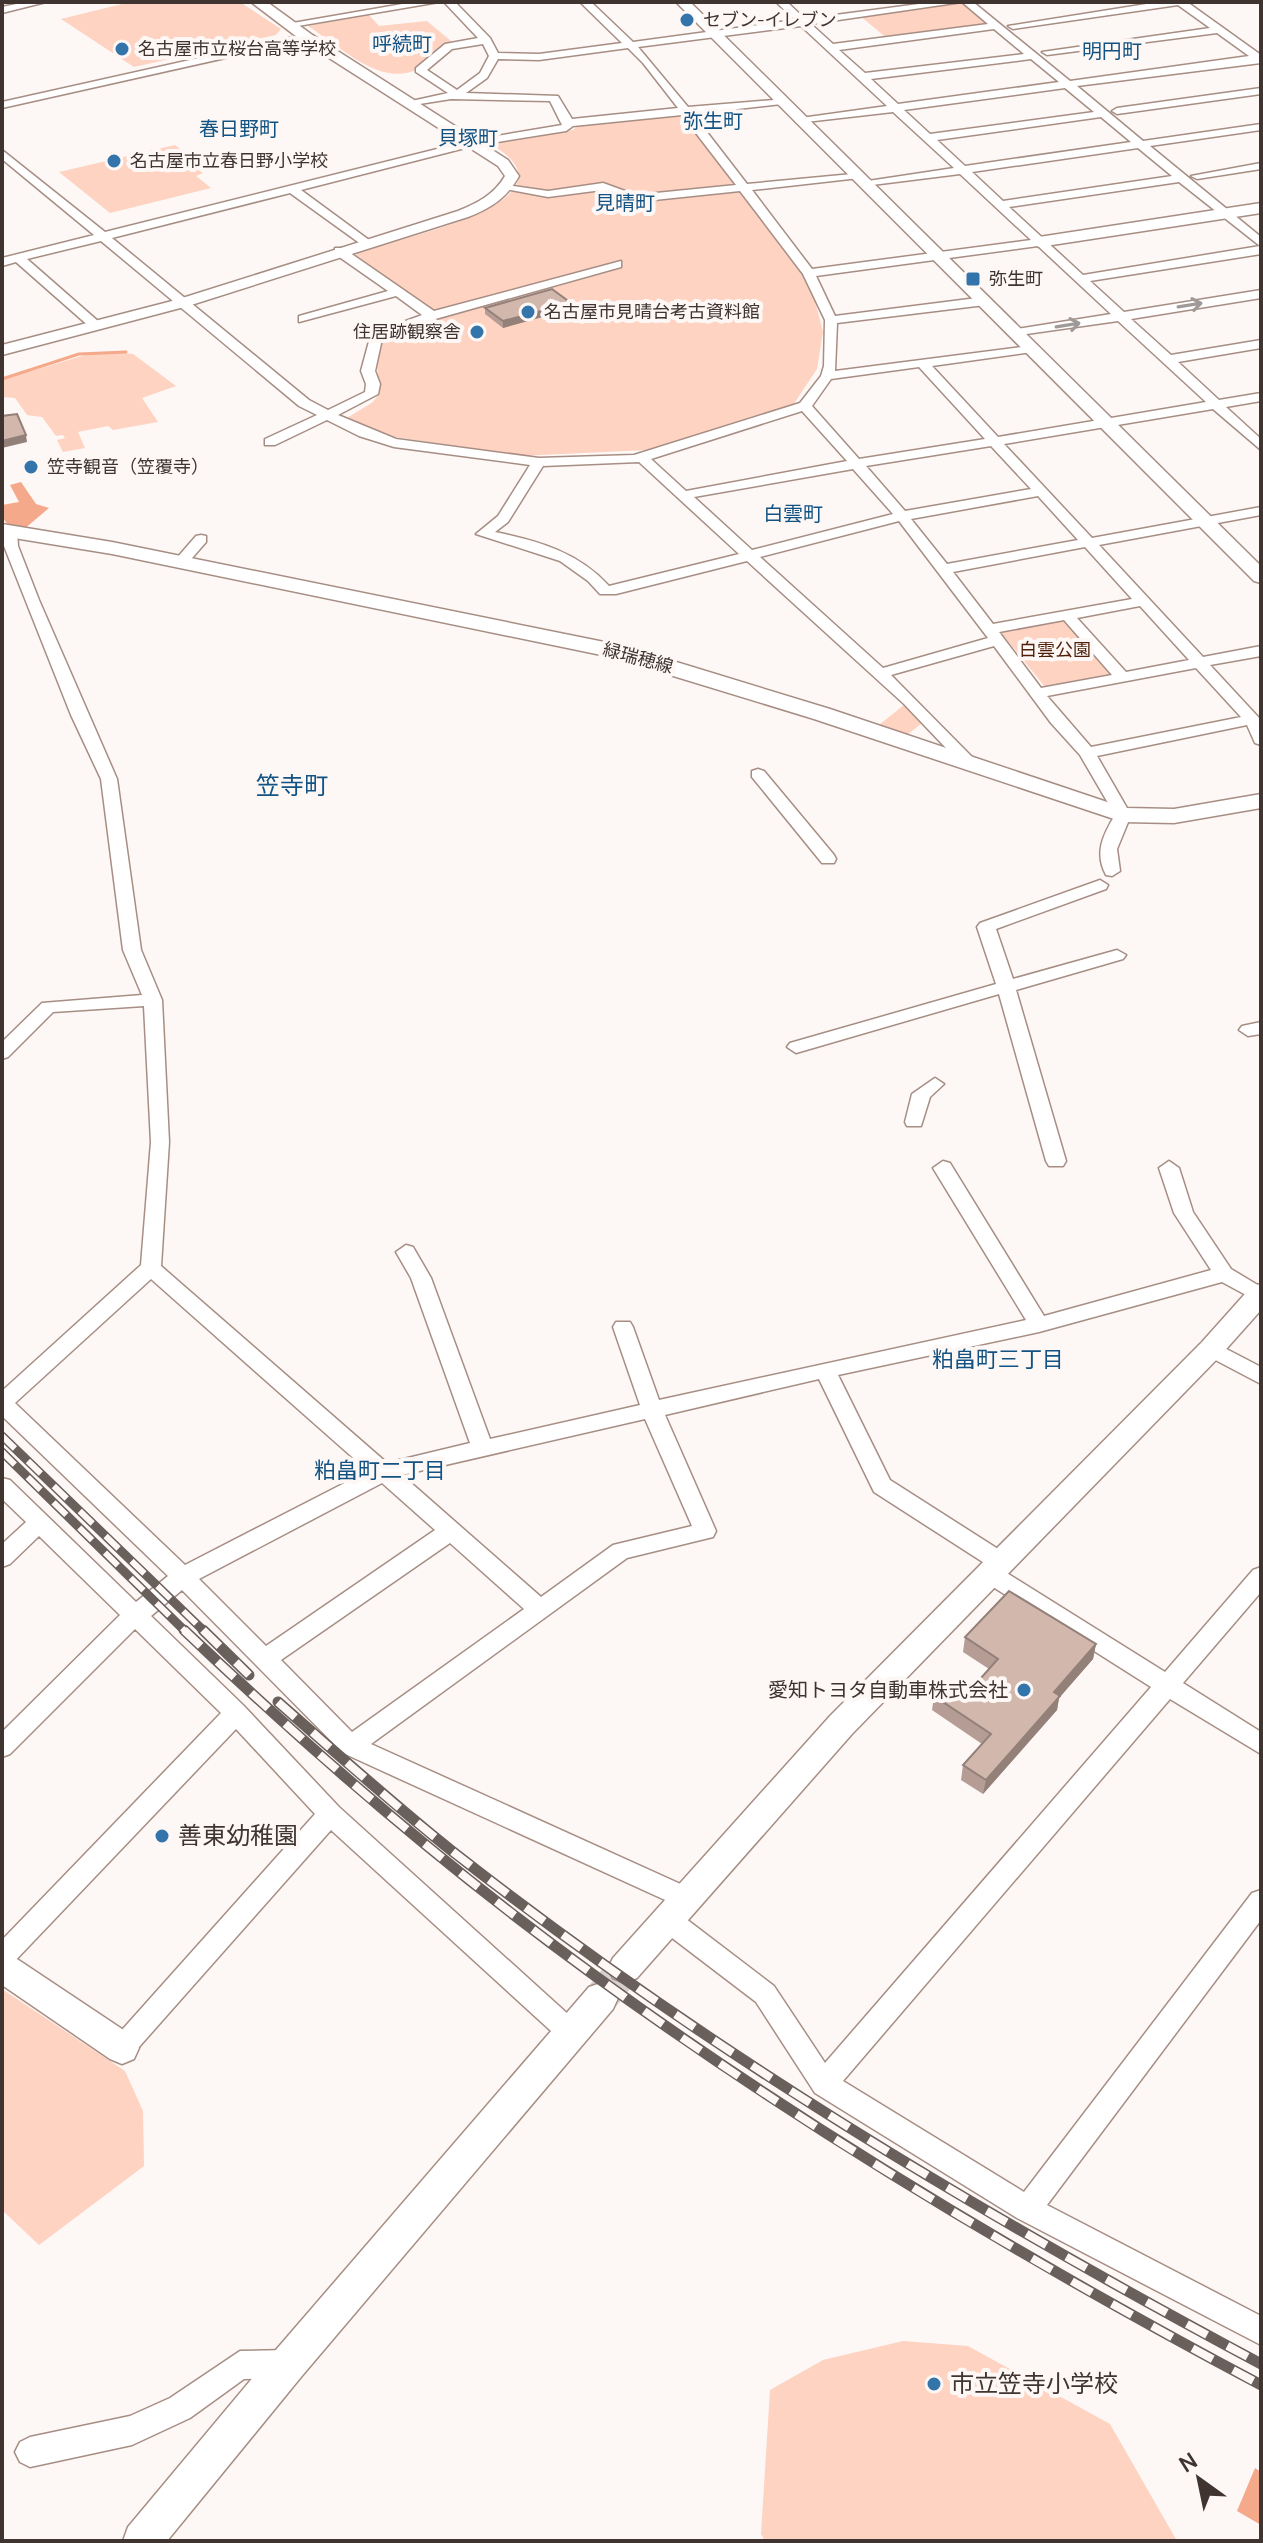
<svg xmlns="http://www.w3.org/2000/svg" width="1263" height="2543" font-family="Manrope,'Noto Sans JP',sans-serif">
<rect width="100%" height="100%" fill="#fdf7f5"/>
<path fill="#fed3c2" d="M130,2H240L281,29L276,35L134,67L61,19Z
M966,2L996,26L889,40L859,15Z
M368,14L379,26L427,21L451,41C399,106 359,60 308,26Z
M684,114L802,274L815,301L823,332L817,369L793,405L646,450L521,456L395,437L347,418L373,402L379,394L376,348L402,328L439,316L356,255L360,250C395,240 588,201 492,145L494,142L573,130L578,125Z
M175,145L203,167L197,169L203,173L196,176L211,188L110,213L59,172Z
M109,352L133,354L176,386L142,398L158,422L113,430L108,426L78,432L85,448L63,452L57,440L65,438L63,435L56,436L42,417L27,415L15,398L2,397V380L85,355Z
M1066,617L1114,674L1045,687L999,630Z
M904,705L922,723L907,735L879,725Z
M2,1989L125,2071L143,2111L144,2166L39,2245L2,2210Z
M903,2341L968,2346L1110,2424L1177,2541H765L761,2534L770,2390L823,2360Z"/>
<path fill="#f5a98b" d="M21,482L36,504L49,508L23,530C6,525 2,523 2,505L19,502L10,485Z
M1255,2468L1261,2472V2525L1237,2511Z"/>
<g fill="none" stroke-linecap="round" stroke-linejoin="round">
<path stroke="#f5a98b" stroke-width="3" d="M2,379L79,354L126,352"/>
<path stroke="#d7d0ce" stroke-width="34" stroke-dasharray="34 17" stroke-linecap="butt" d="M601,1998L625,1968"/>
<g stroke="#a78e84" stroke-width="3">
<path id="minor" d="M26,2H46L2,13V7Z
M414,2H439L292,27L287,24Z
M444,2H455L490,38L498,53L539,54L622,43L580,2H591L633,42L795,20L776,2H787L805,19L934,2H973L1070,81L1249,56L1217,33L1047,55L1042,52L1210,28L1178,5L1013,29L1008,26L1159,2H1187L1261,55V63L1077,86L1143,141L1261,124V130L1150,146L1261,237V254L1090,281L1124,312L1261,290V298L1131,319L1171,355L1261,340V348L1178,362L1219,400L1261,393V401L1226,407L1261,439V450L1213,409L1004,444L1092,538L1261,507V515L1099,545L1203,657L1261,646V656L1210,665L1260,719L1261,745L1255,743L1247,725L1097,756L1131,815L1117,849L1120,871L1112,876L1106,875C1094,853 1103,835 1115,815L1080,755L1051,723L994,646L891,675L977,762L979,765L971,770L965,768L904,704L747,561L616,594H600L588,581L560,561L476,534L498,516L530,465L394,447L359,436L327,420L275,445H265V439L317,415L299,406L101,241L27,259L99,322V328H91L16,262L2,266V258L94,235L2,159V150L105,232L473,140L562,125L550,101L451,99L407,106V102L448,93L416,72V68L445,44L478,38ZM962,2L988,24L833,44L811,24ZM801,26L887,106L801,118L795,121L797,123L893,112L954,168L868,181L862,184L864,186L960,174L1031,240L812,269L752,190L859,178L863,177V173L747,184L693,114L782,104L786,103V99L688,107L638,47ZM994,29L1024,54L865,73L839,50ZM483,44L489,56L480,73L457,90L427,70L452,49ZM628,48L643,63L678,108L572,119L558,96L466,93L487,78L498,59L539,60ZM1031,59L1059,82L898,104L871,79ZM1065,88L1094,112L930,134L904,110ZM682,115L736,185L636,195L603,183L548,191L506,185L500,188L548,197L602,190L635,202L740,191L803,274L825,320L824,366L821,376L800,403L634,455L539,458L396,439L338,415L378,394L380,384L375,371L382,339L407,327L621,267V261L434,311L343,248H335V254L388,291L299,316V322L396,296L422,315L371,334L361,371L366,384L365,392L328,410L309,400L112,238L290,193L365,247L369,246V240L301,190L473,146L566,131L573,126ZM1101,117L1131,142L965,166L937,140ZM1138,148L1172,176L1003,201L972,172ZM1179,182L1260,246L1083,275L1009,207ZM1038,246L1111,314L1017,329L1011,333L1013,336L1118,321L1206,402L998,437L932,366L1032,352L1038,348L1037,345L835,371L837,323L985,305L991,301L985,297L835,316L816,276ZM919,367L985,439L859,459L812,406L831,379ZM802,411L847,461L686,491L651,459ZM991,446L1031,489L905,511L866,466ZM639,462L739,554L609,586C578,552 538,541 495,532L508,522L543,466ZM853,469L893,514L752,550L694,497ZM1038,496L1078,540L947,564L911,519ZM899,521L988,638L883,668L760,557ZM1085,547L1132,599L993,624L953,572ZM1140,606L1189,660L1126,672L1077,618ZM1064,620L1112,675L1041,688L999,632ZM1196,668L1241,717L1091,747L1047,696Z
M306,34L310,35V39L2,108V102Z
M1261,88V94L1117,114L1112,111L1117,108Z
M1261,163V169L1197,179L1191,176Z
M10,527L17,531L18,546L39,600L117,779L141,950L162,1000L169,1142L161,1266L387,1463L470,1443L411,1278L396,1252L406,1245L413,1247L431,1278L490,1439L640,1405L613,1327L616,1322H630L633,1327L659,1400L1026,1320L933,1168L943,1161L950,1163L1044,1316L1211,1270L1174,1213L1159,1168L1169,1161L1179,1168L1193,1212L1231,1269L1261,1287L1259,1302L1222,1282L1039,1332L838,1375L890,1480L1009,1556L1012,1562L1009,1568L1002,1570L1165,1672L1253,1570L1261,1567V1592L1183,1683L1261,1732V1754L1170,1699L843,2081L1024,2192L1252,1893L1261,1890V1920L1047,2205L1261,2316V2345L1017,2218L815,2093L756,2002L659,1928L655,1920L659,1912L668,1909L677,1912L774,1986L825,2063L1151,1687L982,1580L979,1574L982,1568L989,1566L874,1492L819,1379L665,1415L716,1531L713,1537L627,1558L371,1744L696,1891L699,1899L696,1907L687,1910L343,1753L182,1590L151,1616L244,1706L339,1807L580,2025L584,2033L580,2041L571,2045L562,2041L331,1830L131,2056L122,2060L113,2056L109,2048L113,2040L315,1814L236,1729L11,1965L2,1968V1940L221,1713L135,1629L10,1754L2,1757V1732L120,1615L39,1536L10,1564L2,1567V1544L26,1522L2,1499V1478L10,1480L136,1602L168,1576L2,1416V1391L141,1265L151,1142L144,1006L53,1012L8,1057L2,1059V1042L42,1003L142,995L123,950L101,779L71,715L4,546L3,531ZM151,1279L368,1471L185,1565L15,1403ZM645,1419L692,1526L613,1545L541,1597L402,1475ZM382,1483L435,1530L266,1646L199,1579ZM450,1543L524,1609L352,1732L281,1660Z
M201,535L206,536V542L186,565H176V559L196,536Z
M758,769L764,771L834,855L836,859L834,863H822L752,777V771Z
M1100,880L1108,885L1106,889L996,929L1013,979L1117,950L1126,955L1123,959L1016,990L1066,1161L1063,1166H1049L1046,1161L999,994L796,1053L787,1047L790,1043L996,984L977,927L980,923Z
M1261,1022V1034L1248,1036L1239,1030L1242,1026Z
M935,1078L944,1084L930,1097L921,1126H907L905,1122L912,1094Z
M1211,1341L1261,1367V1384L1204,1354L1201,1349L1204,1344Z
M288,2350L298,2354L302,2364L298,2374L288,2378L244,2379L190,2418L132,2445L30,2467L20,2462L15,2452L20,2442L30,2437L130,2416L170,2398L240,2351Z"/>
</g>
<g stroke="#a78e84" stroke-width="3">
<path id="tertiary" d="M251,2H267L311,34L508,160L519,176C507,198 491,208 468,217L188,306L2,355V345L176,300L458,211C477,203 494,195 505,176L498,166L301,40Z
M676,2H690L1261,566V583L1254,581Z
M1261,203V213L1039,247L1031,242L1039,237Z
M1261,1284V1310L1220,1356L852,1734L637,1978L625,1983L613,1978L608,1968L613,1958L830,1716L1202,1342L1252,1286Z
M2,1952L14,1957L134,2037L139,2048L134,2059L122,2064L110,2059L2,1985Z
M601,1983L613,1987L618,1998L613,2009L301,2377L167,2541H123L128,2527L275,2351L589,1987Z"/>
</g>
<g stroke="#a78e84" stroke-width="3">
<path id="secondary" d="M2,524L112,542L624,646L830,709L1125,808L1174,809L1261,794V808L1174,823L1123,822L814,719L611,657L112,554L2,536Z"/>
</g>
<use href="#minor" fill="#fff" fill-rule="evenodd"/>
<use href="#tertiary" fill="#fff" fill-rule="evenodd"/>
<use href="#secondary" fill="#fff" fill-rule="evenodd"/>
<g stroke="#695f5b" stroke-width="9">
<path id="rail-far1" d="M2,1436L205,1632
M2,1452L186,1632"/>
</g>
<g stroke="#695f5b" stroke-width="11">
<path id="rail" d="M184,1630C288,1729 396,1824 510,1912C743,2092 1001,2247 1261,2385
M203,1630L249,1675
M278,1702C335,1752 392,1803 452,1851C704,2049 979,2213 1261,2364"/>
</g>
<use href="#rail-far1" stroke="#fdf7f5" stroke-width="6" stroke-dasharray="18" stroke-linecap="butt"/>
<use href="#rail" stroke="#fdf7f5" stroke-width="8" stroke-dasharray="23" stroke-linecap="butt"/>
</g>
<path fill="#b59d95" d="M571,303V309L503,328L485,314V308Z
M965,1637L1096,1644L1093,1659L1059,1698L1057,1710L983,1794L961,1780L963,1765L982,1744L932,1710L934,1696L964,1697L989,1669L963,1652Z"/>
<path fill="#938079" d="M571,303V309L503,328V321Z
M26,435L27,442L2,448V441Z
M1096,1644L1093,1659L1059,1698L1057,1710L983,1794L986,1780L1054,1692Z"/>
<path fill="#d2b7ad" stroke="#938079" stroke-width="2" d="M552,289L571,303L503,321L485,308Z
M17,414L26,435L2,441V416Z
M1009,1591L1096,1644L1054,1692L1060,1696L986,1780L963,1765L991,1734L934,1696L964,1697L998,1659L965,1637Z"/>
<defs><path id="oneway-shaft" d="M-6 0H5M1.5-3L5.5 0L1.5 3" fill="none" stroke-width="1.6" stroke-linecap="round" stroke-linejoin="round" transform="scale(2)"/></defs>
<g stroke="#9f9a98">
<use href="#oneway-shaft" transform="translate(1190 305) rotate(-9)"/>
<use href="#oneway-shaft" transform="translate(1068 325) rotate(-9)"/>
</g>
<g fill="#3375ab" stroke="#fdf7f5" stroke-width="3">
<circle cx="687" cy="20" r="8"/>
<circle cx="122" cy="49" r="8"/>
<circle cx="114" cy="161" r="8"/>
<rect x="965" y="271" width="16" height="16" rx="4"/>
<circle cx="528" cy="312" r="8"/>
<circle cx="477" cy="332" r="8"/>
<circle cx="31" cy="467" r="8"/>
<circle cx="1024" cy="1690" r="8"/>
<circle cx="162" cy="1836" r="8"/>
<circle cx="934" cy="2384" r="8"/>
</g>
<g text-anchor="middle" stroke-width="8" stroke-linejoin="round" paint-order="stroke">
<g font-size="18" fill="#3f3430" stroke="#fdf7f5" text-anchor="start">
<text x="703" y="26">セブン-イレブン</text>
<text x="138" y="55">名古屋市立桜台高等学校</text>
<text x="130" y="167">名古屋市立春日野小学校</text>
<text x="989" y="285">弥生町</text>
<text x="544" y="318">名古屋市見晴台考古資料館</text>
<text x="461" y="338" text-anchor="end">住居跡観察舎</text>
<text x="47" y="473">笠寺観音（笠覆寺）</text>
</g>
<g font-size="18" fill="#4e1f0a" stroke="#fdf7f5">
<text x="1055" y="656">白雲公園</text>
</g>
<g font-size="18" fill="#3f3430" stroke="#fdf7f5">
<text transform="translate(638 658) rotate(15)" y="6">緑瑞穂線</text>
</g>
<g font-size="20" fill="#135383" stroke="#fdf7f5">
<text x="402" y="51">呼続町</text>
<text x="1112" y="58">明円町</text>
<text x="713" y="128">弥生町</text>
<text x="239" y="136">春日野町</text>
<text x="468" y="145">貝塚町</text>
<text x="625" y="210">見晴町</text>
<text x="793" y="521">白雲町</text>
</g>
<g font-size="20" fill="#3f3430" stroke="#fdf7f5" text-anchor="end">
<text x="1008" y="1697">愛知トヨタ自動車株式会社</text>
</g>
<g font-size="22" fill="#135383" stroke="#fdf7f5">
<text x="998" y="1367">粕畠町三丁目</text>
<text x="380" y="1478">粕畠町二丁目</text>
</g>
<g font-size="24" fill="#135383" stroke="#fdf7f5">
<text x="292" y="794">笠寺町</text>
</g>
<g font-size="24" fill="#3f3430" stroke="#fdf7f5" text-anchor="start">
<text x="178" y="1844">善東幼稚園</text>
<text x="950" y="2392">市立笠寺小学校</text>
</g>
</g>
<rect width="1263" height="2543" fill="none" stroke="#3f3430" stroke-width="8"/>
<g transform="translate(1199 2479) rotate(327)" stroke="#fdf7f5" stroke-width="6" paint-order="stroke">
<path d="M0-6L14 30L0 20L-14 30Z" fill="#3f3430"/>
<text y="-12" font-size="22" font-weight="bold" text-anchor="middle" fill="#3f3430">N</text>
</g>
</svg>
